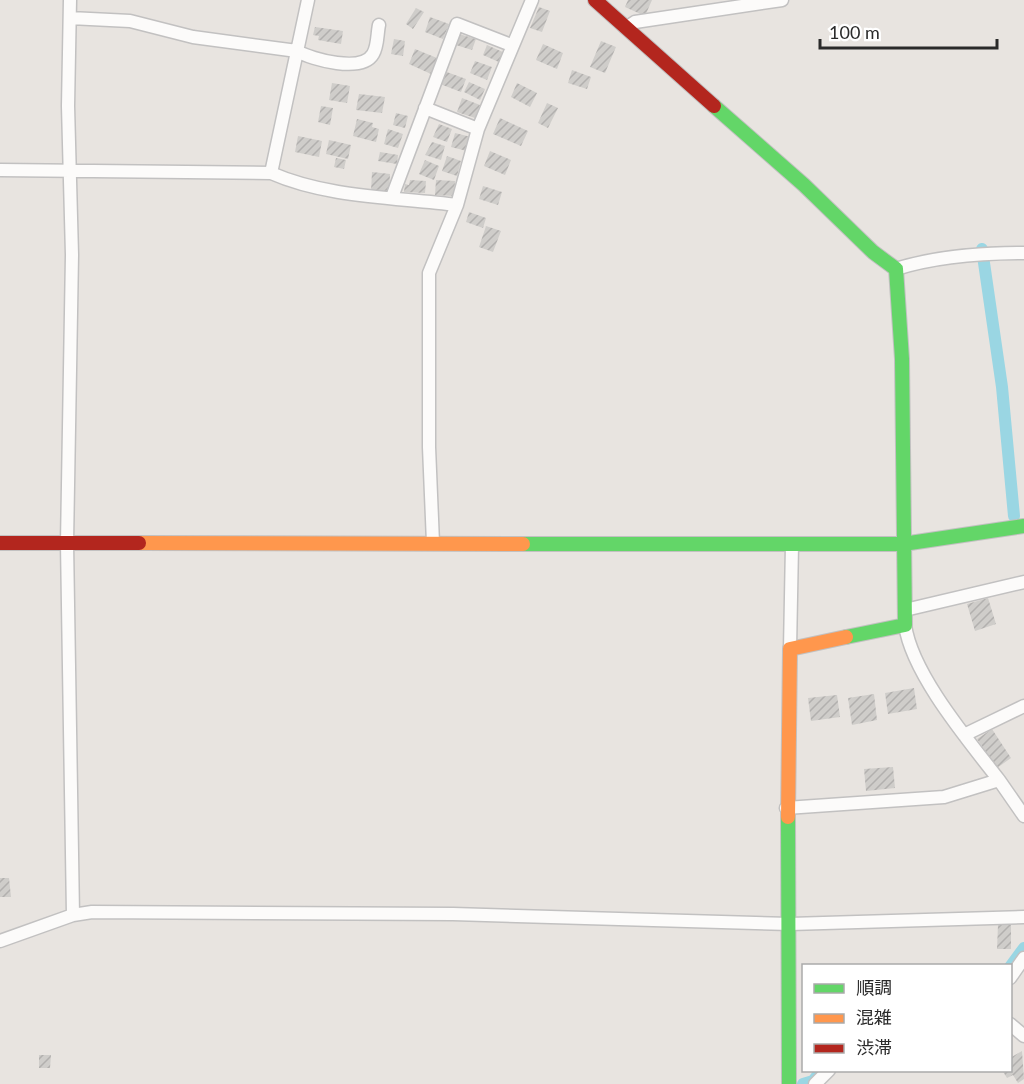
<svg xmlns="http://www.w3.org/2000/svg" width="1024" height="1084" font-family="Lato,'Noto Sans JP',sans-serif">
<defs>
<pattern id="building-hatch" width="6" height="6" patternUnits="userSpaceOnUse" patternTransform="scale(1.5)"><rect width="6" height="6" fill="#cfcdca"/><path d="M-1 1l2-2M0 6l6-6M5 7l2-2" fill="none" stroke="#b2b0ae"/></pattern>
</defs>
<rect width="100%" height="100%" fill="#e8e4e0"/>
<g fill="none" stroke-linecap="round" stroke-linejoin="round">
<path stroke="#9ad6e3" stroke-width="12" d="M982,249L1002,387L1014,516
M1010,967L1024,948
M803,1084L813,1081L821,1071"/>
</g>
<path fill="url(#building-hatch)" d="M628,0H652L645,16L625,7Z
M539,7L550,11L542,32L530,28Z
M416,8L424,12L413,29L406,24Z
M430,17L449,24L443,39L425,32Z
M315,27L343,31L341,44L318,40L319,36L313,35Z
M459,34L476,39L472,50L456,45Z
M394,39L405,41L403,56L391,54Z
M601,41L616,47L605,73L590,67Z
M543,44L563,53L557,69L536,60Z
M487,45L505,53L501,63L483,55Z
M415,49L437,58L431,74L409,64Z
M475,61L492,67L487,80L470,73Z
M572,70L591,77L587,89L568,83Z
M444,71L466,79L461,92L440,84Z
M469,82L485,89L480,100L464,92Z
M332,83L350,86L347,103L329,100Z
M517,83L537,93L530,107L511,97Z
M359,94L385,97L382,113L356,110Z
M462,98L480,105L475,118L457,112Z
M547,103L558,108L548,128L538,123Z
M321,106L333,108L330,125L318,122Z
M396,113L408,116L405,128L393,125Z
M500,118L528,131L521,146L493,134Z
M357,119L373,123L372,127L379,129L376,142L353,136Z
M439,124L452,129L447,142L433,137Z
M388,129L403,134L398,148L384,144Z
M455,133L471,137L467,151L451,147Z
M298,136L322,141L319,157L295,152Z
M329,140L351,145L348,159L326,154Z
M432,142L445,146L441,160L425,155Z
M490,151L511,160L505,175L484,166Z
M380,152L398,155L397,164L378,161Z
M447,156L461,161L457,176L442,171Z
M336,158L346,160L344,169L334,167Z
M425,160L439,166L434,180L419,174Z
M372,172L390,174L389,192L371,191Z
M410,180L426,181L425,193L404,192L405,184L409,185Z
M436,180L455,181L454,196L435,195Z
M483,186L502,192L498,205L479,199Z
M469,212L486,218L483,228L466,222Z
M486,226L501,231L493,252L479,247Z
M988,598L996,624L975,631L967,604Z
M914,688L917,709L888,714L885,693Z
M874,694L877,720L852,725L848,698Z
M837,695L840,717L811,721L808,698Z
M992,729L1011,758L997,768L977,739Z
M893,767L895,788L866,791L864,769Z
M0,878H9L11,897H0Z
M998,925H1011V949H997Z
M1022,1051L1024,1079L1018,1083L1013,1075L1007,1078L1002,1070H1010V1058Z
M39,1055H51L50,1068H39Z"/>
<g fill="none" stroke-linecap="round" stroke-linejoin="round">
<g stroke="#c2c1c1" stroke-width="15">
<path id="street" d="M70,0L68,106L72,255L67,543L73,915
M70,18L130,21L193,37L297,51C313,60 362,73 373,54C378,46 377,34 379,25
M626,28L635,22L782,0
M425,108L478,129
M0,170L271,173C328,198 395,197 457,205
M271,173L308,0
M392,197L457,24L511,45
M896,269C937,256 981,253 1024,253
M433,543L429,447V273L457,205L478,129L532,0
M905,610L1024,582
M790,649L792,545
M964,735L1024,706
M999,780L1024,816
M786,808L944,797L999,780C968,740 912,674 905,625
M0,941L73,915L92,912L453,914L790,924L1024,917
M1010,978L1024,958
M1010,1024L1024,1036
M815,1084L829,1070"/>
</g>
<g stroke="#c2c1c1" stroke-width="16">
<path id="fast" d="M714,106L804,185L873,252L896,269L902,359L905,625L846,637
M523,544H903L1024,526
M788,817L789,1084"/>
</g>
<g stroke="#c2c1c1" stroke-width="16">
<path id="slow" d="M139,543L523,544
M788,817L790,649L846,637"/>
</g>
<g stroke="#c2c1c1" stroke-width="16">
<path id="jam" d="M595,0L714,106
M0,543H139"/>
</g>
<use href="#street" stroke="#fcfbfa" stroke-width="12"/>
<use href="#fast" stroke="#63d668" stroke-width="14"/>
<use href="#slow" stroke="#ff974d" stroke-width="14"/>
<use href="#jam" stroke="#b3261e" stroke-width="14"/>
</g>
<rect x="802" y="964" width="210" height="108" fill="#ffffff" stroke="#aaaaaa" stroke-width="1.5"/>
<rect x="814" y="984" width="30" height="9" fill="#63d668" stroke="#aaaaaa" stroke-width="1.5"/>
<text x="856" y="994" font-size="18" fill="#2a2a2a">順調</text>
<rect x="814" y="1014" width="30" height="9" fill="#ff974d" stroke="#aaaaaa" stroke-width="1.5"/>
<text x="856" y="1024" font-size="18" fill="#2a2a2a">混雑</text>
<rect x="814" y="1044" width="30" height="9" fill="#b3261e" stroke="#aaaaaa" stroke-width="1.5"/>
<text x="856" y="1054" font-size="18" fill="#2a2a2a">渋滞</text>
<path d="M820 39v9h177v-9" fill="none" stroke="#2a2a2a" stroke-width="3"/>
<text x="829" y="39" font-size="18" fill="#2a2a2a" stroke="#ffffff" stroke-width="4.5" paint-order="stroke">100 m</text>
</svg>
